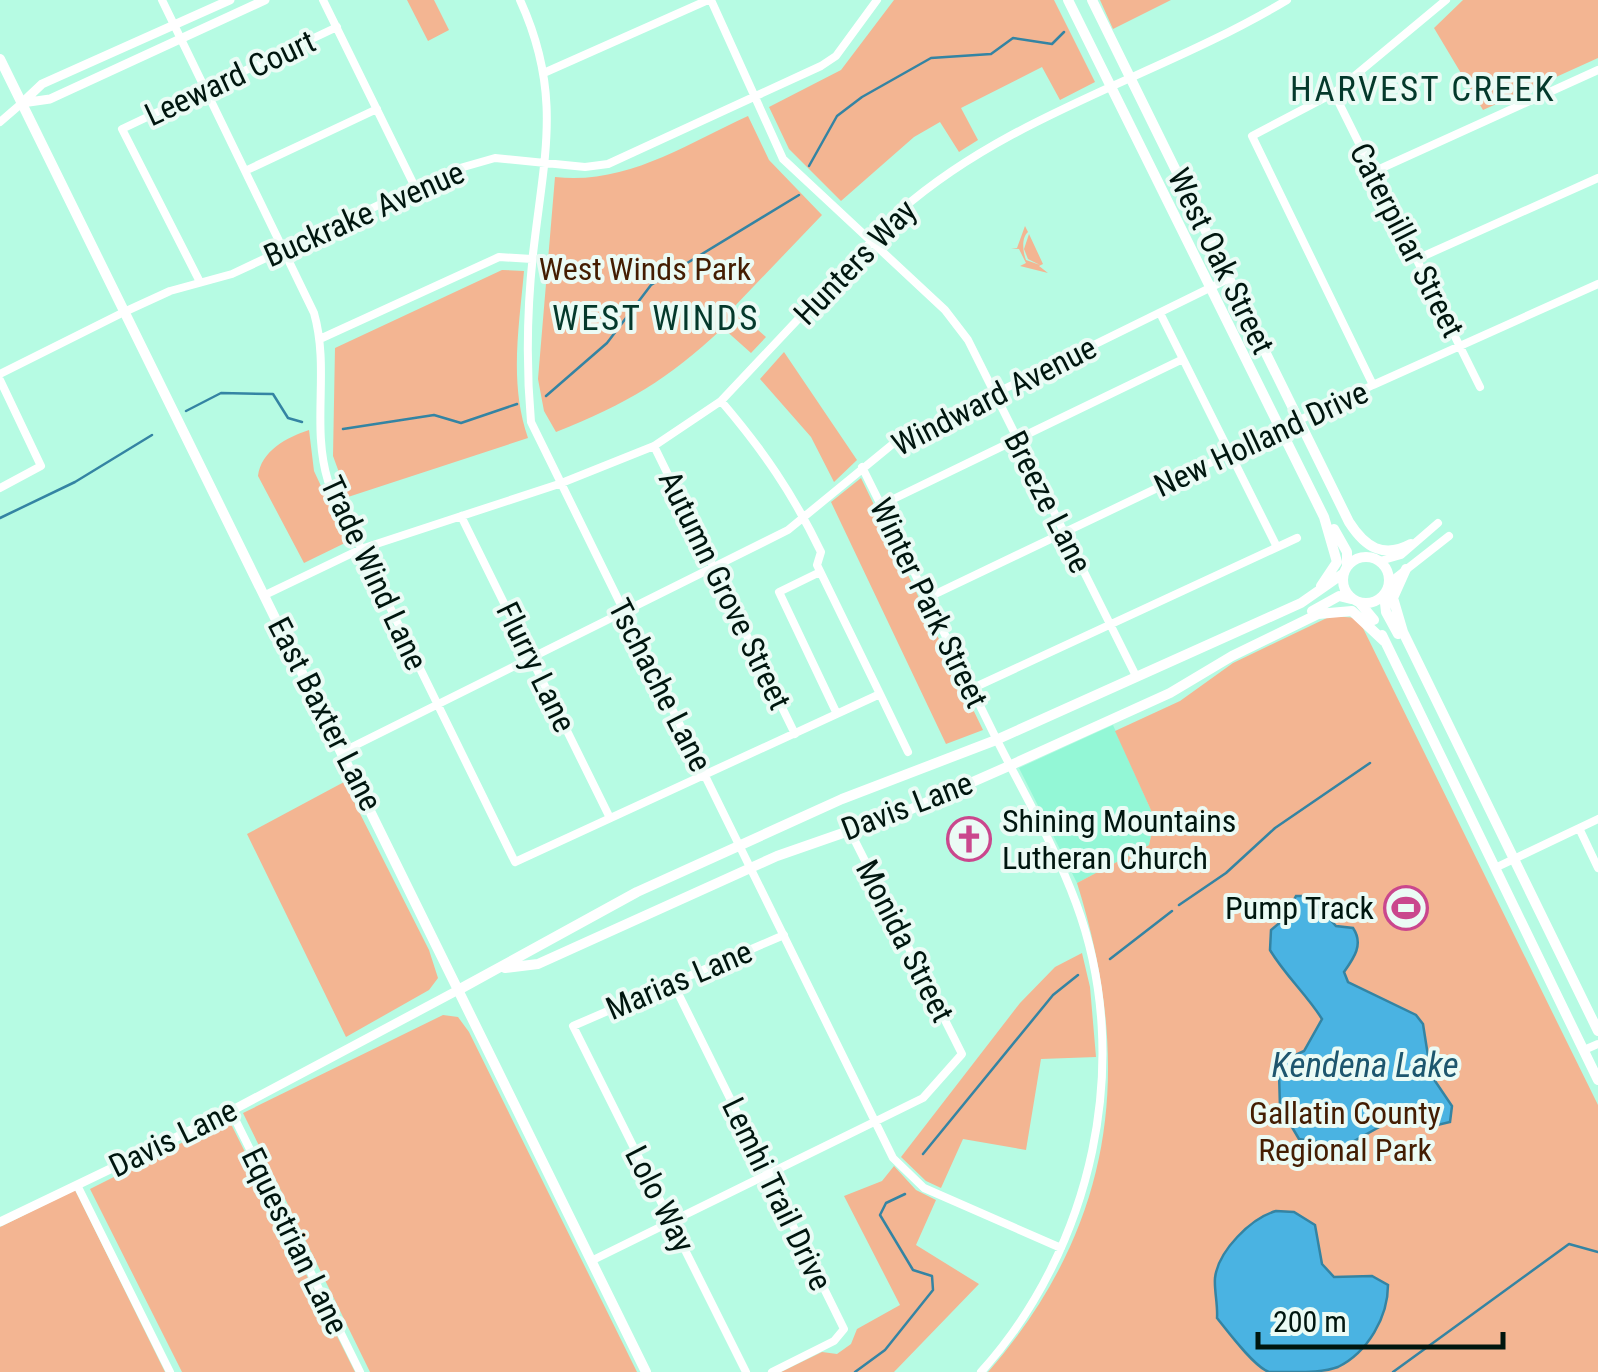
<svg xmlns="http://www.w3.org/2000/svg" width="1598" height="1372" font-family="'Roboto Condensed',sans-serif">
<rect width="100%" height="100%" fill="#b6fbe3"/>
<path fill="#93f7d6" d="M1113,725L1155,819L1149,845L1077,883L1019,768Z"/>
<path fill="#f3b592" d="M407,0H434L449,30L428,41Z
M894,0H1054L1095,82L1060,100L1042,67L961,108L978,140L959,152L940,122L914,137L841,201L789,149L769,107L841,70Z
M1100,0H1171L1113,29Z
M1463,0H1598V58L1483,110L1434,28Z
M748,116L769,160L822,215L733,308L766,337L751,353L723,328C666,381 628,403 556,432L544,411L538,379L555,177C626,185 685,145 748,116Z
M1025,226L1028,232C1021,238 1023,252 1026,260L1040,265L1028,259L1024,249L1029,234L1043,264L1039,266L1048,273L1020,266L1026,263L1019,249L1011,248H1017Z
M502,270L524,271C519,328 509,383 528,438L348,497L333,456L335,348Z
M784,352L857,460L834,482L811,437L760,379Z
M309,430L314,471L347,542L304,563L258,476C261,451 287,437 309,430Z
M861,478L983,730L946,744L831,502Z
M1331,616L1358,618L1598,1105V1372H988C1117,1224 1134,1065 1077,883L1149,845L1155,819L1115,731L1180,701L1233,663Z
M344,782L429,950L438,978L429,990L346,1037L247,834Z
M1082,953L1090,987L1096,1057L1041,1059L1026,1150L963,1139L941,1188L926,1181L901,1157L1020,1003L1055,967Z
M443,1015L458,1017L469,1032L637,1372H370L243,1113Z
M229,1119V1120L355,1372H182L90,1189Z
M894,1166L916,1190L936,1200L916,1245L979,1284L894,1372H781L822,1352L837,1354L851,1344L857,1329L900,1305L844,1196L882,1181Z
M75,1190L165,1372H0V1227Z"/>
<path fill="#4ab3e2" stroke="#3484a3" stroke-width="2.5" d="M1296,896H1309L1336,926L1353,928C1364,944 1354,958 1344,972L1348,982L1416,1015L1423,1024L1431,1075L1452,1106L1450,1122L1429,1127L1392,1120L1345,1146L1299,1139L1280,1107L1279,1073L1289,1058L1304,1051L1322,1019C1307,995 1284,974 1270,950L1271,930L1283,920Z
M1276,1211L1294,1212L1315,1225L1322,1264L1334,1277L1372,1276L1388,1285C1388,1317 1368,1352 1338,1367C1324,1372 1307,1372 1292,1372C1286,1372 1275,1372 1269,1372C1254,1367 1226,1329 1217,1318C1218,1305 1214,1290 1215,1278C1218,1251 1251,1218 1276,1211Z"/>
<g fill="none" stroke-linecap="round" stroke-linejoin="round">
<path stroke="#3484a3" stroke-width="2.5" d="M809,166L837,116L862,97L931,58L991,54L1013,38L1052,44L1064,32
M546,396L607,343L651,285L799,195
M186,411L221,393L273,394L288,418L302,422
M343,429L434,415L461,423L517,404
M0,518L75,482L152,435
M1179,905L1226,873L1275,828L1370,763
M1110,959L1172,911
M923,1154L1053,995L1078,975
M855,1372L885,1350L933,1290L932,1276L913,1270L880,1215L886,1203L905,1194
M1393,1372L1569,1244L1598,1252"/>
<path stroke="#fff" stroke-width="8" d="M162,0L314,313C330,369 311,426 328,481L515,862L880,694L817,565L821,552C793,494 763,450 721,401
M323,0L415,187
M520,0C563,94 544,156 533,254C527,310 526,366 531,422L893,1158L924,1188L1061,1248
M711,0L783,159L945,310L968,340L1136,676
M546,72L708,0
M1334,93L1480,387
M0,122L22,103
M245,171L377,109
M1373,172L1598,70
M1417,259L1598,178
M200,282L122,129L337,27
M1160,313L1277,547
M322,338L499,257L532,259
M0,374L122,313L170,291L232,274L453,170L495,158L585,167L608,164L821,66L836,56L877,0
M0,380L41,466L0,488
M1373,385L1252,136L1334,93L1446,0
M654,446L795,734
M862,467C905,553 947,639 990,726C1018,784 1054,843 1076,903C1135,1061 1092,1249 981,1372
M881,505L1183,359
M461,516L610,818
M1380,561L1401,555L1438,523
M820,572L779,592L837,714
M1389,583L1449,536
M265,595L361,549L559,484L654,446L721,401L900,211C1013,112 1161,76 1287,0
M927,598L1373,385L1598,284
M971,689L1297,538
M880,694L908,752
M344,751L788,530L894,443L1230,278
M1579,828L1598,868
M1495,868L1598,819
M672,981L844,1329L834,1341L772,1372
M1584,1050L1598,1044
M231,1111L360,1372
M77,1185L170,1372
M591,1261L923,1098L962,1054L849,829
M746,1372L573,1026L784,935"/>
<path stroke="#fff" stroke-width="9" d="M24,101L42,84L230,0
M22,103L50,99L265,0
M0,1222L231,1111L460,989"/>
<path stroke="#fff" stroke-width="10" d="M1068,0L1324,517L1337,562L1321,586
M1092,0L1349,522C1365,547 1383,559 1411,544
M0,59L646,1372
M1334,529L1347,552V567
M1343 580a23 23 0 1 1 46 0a23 23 0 1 1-46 0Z
M1406,569L1393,598L1403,632L1598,1031
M1384,594L1386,612L1398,634
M1359,602L1374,620
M1312,611L1339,596L1351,599
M1382,635L1598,1080
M505,968L538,964L777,856L909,810L1009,766L1170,693L1232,656L1318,614L1352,611L1384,641
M460,989L637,892L842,799L996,740L1301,603L1344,573"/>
</g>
<defs>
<g id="church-ring" transform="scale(2.25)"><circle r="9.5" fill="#ebfbf5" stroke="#ca478d" stroke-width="1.5"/><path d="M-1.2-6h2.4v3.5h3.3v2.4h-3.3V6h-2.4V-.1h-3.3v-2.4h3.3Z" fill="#ca478d"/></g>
<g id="stadium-ring" transform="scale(2.25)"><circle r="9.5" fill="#ebfbf5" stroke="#ca478d" stroke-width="1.5"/><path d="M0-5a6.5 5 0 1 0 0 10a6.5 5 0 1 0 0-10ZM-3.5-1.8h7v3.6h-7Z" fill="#ca478d"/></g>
</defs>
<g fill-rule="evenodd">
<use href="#church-ring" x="969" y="839"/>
<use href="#stadium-ring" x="1406" y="908"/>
</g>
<g text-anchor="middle" stroke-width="8" stroke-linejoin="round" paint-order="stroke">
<g font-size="32" fill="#00160f" stroke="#ebfbf5">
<text transform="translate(230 78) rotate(-25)" y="11">Leeward Court</text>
<text transform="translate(364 214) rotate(-24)" y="11">Buckrake Avenue</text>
<text transform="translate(1407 240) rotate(63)" y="11">Caterpillar Street</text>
<text transform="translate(1221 261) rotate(64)" y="11">West Oak Street</text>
<text transform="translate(855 262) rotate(-46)" y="11">Hunters Way</text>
<text transform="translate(994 396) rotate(-27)" y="11">Windward Avenue</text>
<text transform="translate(1261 439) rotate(-25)" y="11">New Holland Drive</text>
<text transform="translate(1048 502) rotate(63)" y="11">Breeze Lane</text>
<text transform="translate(374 573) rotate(65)" y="11">Trade Wind Lane</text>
<text transform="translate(725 590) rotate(64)" y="11">Autumn Grove Street</text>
<text transform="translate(929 603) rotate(64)" y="11">Winter Park Street</text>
<text transform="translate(536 667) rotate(64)" y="11">Flurry Lane</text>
<text transform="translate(660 685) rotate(63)" y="11">Tschache Lane</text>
<text transform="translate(325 714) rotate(63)" y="11">East Baxter Lane</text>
<text transform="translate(907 806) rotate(-21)" y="11">Davis Lane</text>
<text transform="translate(905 941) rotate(63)" y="11">Monida Street</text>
<text transform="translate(679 980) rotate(-23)" y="11">Marias Lane</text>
<text transform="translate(173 1138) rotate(-26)" y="11">Davis Lane</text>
<text transform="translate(777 1194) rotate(64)" y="11">Lemhi Trail Drive</text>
<text transform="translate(660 1199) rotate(63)" y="11">Lolo Way</text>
<text transform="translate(295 1241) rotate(64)" y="11">Equestrian Lane</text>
</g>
<g font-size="32" fill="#441d02" stroke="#ebfbf5">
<text x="645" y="280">West Winds Park</text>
<text x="1345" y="1124">Gallatin County<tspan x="1345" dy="37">Regional Park</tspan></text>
</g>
<g font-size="32" fill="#00160f" stroke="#ebfbf5" text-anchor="start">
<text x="1002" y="832">Shining Mountains<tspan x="1002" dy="37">Lutheran Church</tspan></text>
<text x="1374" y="919" text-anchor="end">Pump Track</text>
</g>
<g font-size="35" letter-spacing="2.5" fill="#04392b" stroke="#ebfbf5">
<text x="1423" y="101">HARVEST CREEK</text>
<text x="656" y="330">WEST WINDS</text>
</g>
<g font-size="35" font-style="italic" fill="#1d566e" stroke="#ebfbf5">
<text x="1365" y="1077">Kendena Lake</text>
</g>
</g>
<path d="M1258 1332v15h245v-15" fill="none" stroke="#00160f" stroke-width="5"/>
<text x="1273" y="1332" font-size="30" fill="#00160f" stroke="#ebfbf5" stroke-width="8" paint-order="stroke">200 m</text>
</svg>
